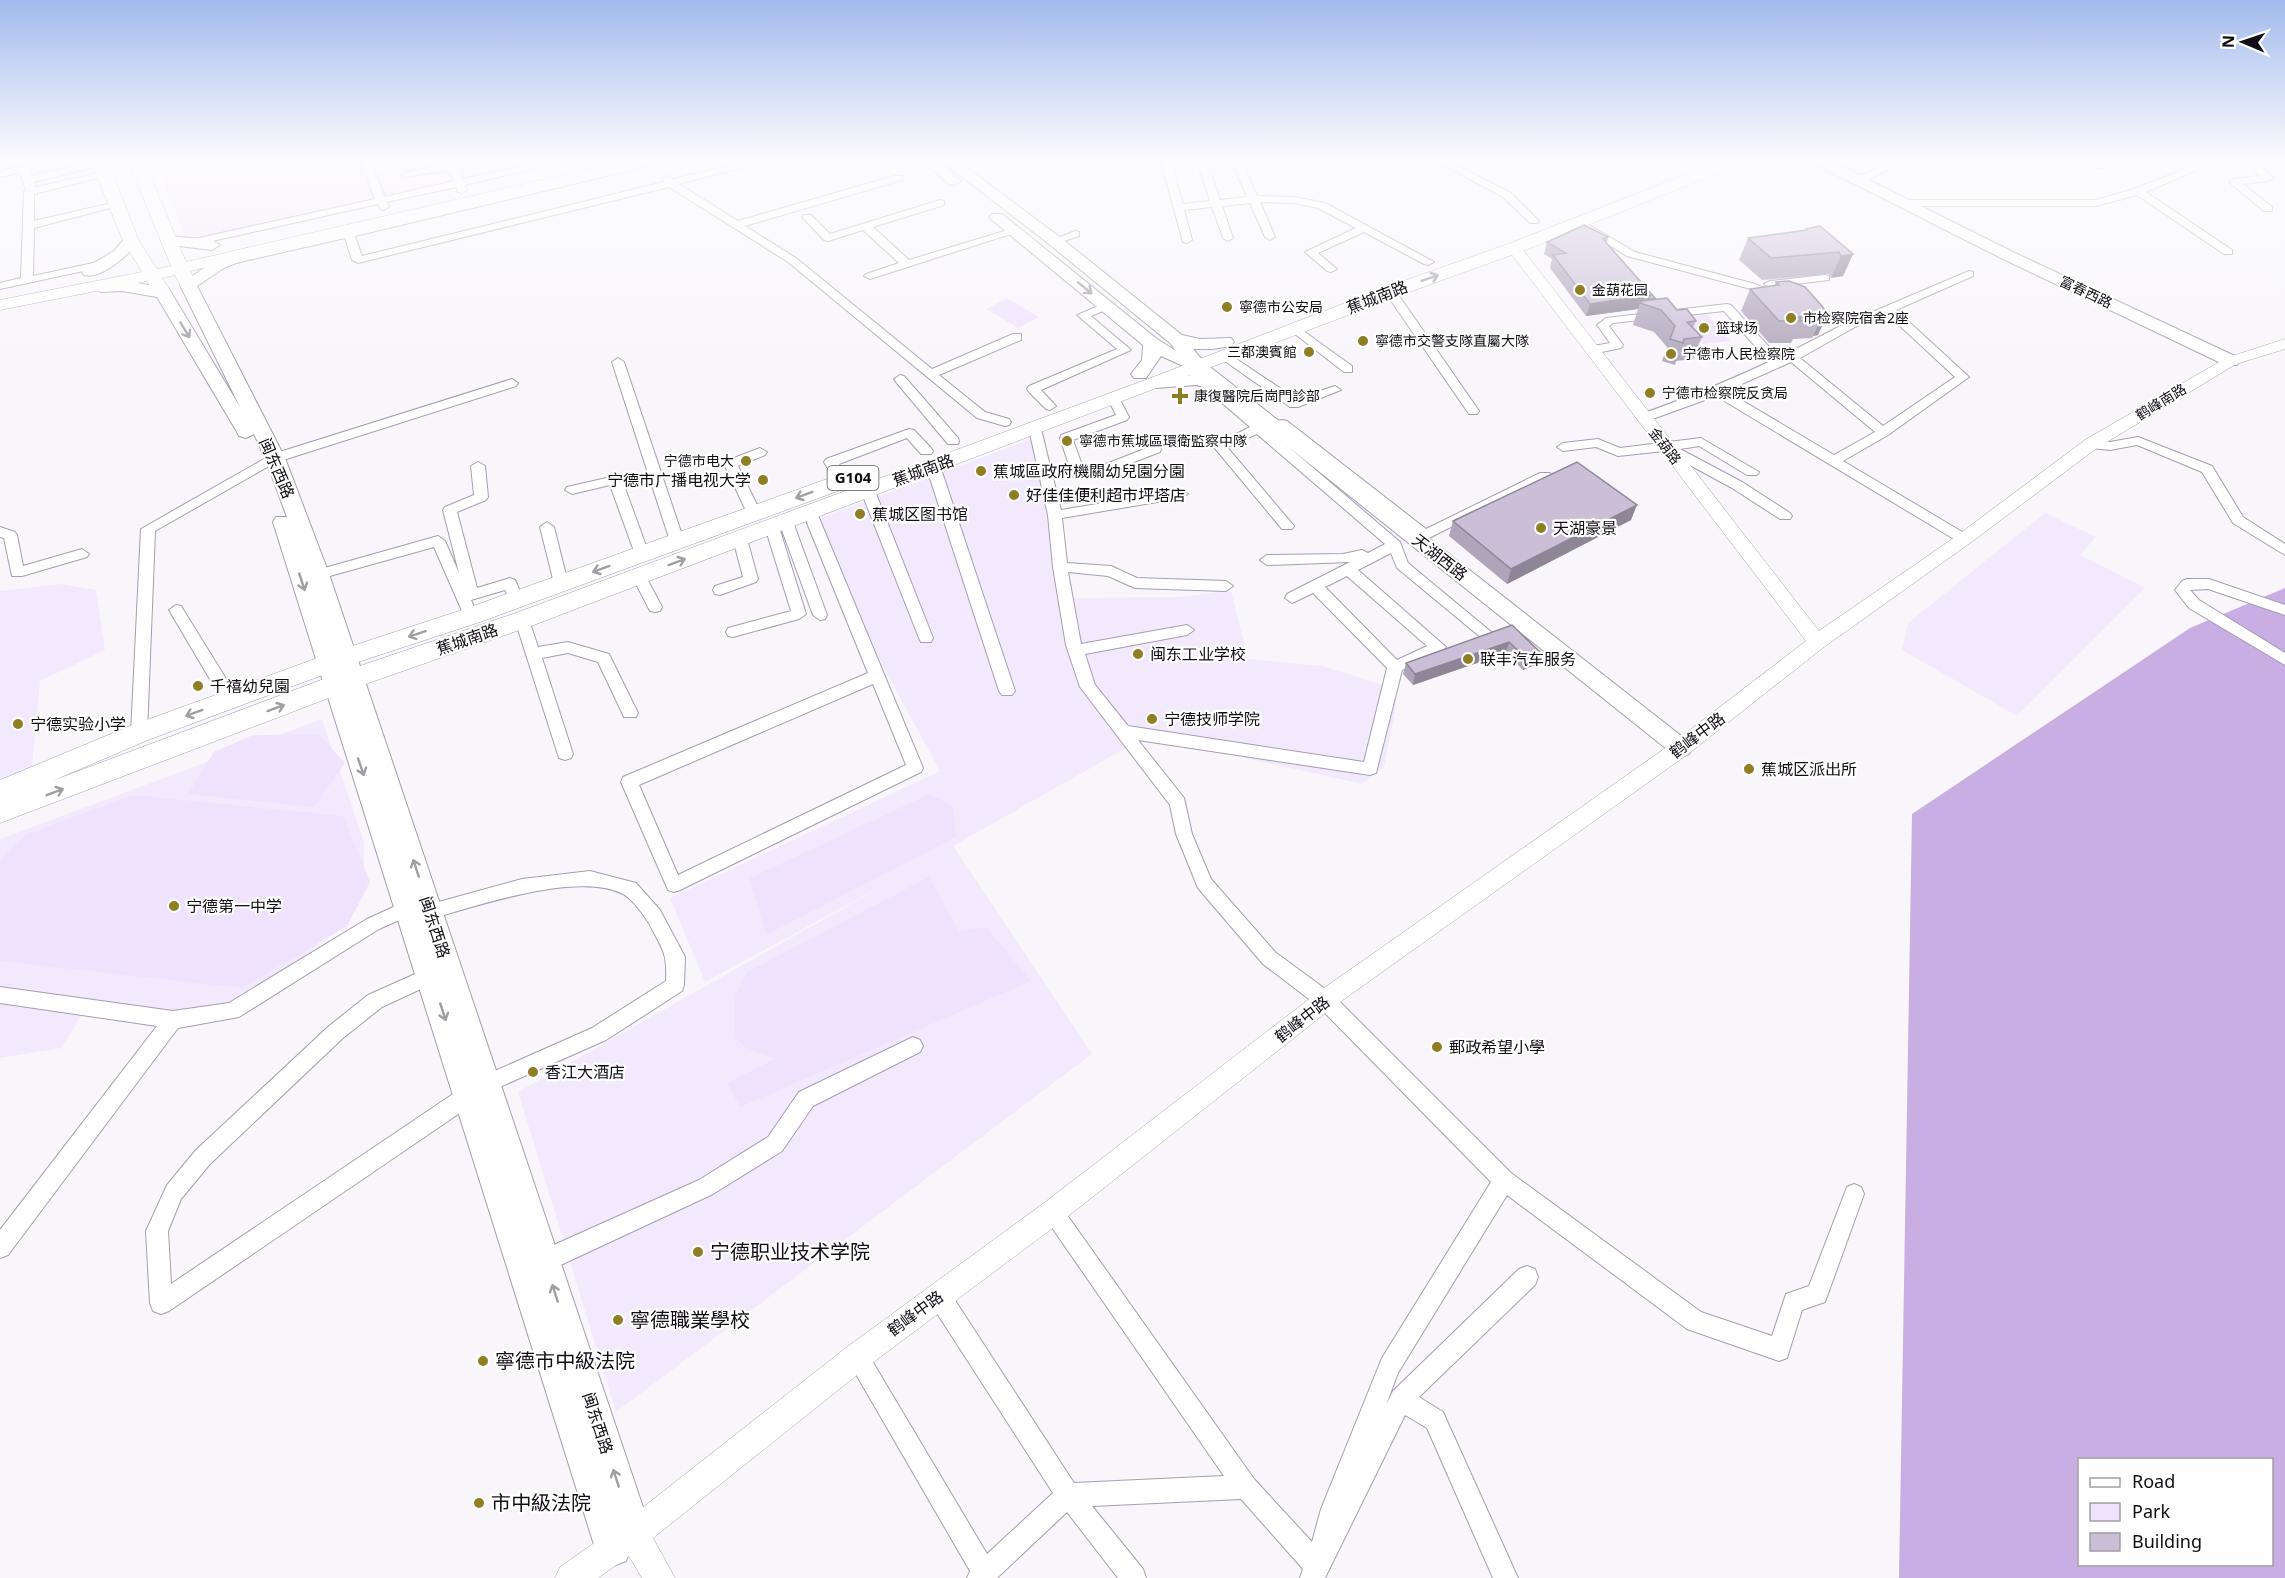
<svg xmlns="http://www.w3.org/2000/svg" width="2285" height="1578" font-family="'Noto Sans','Noto Sans SC',sans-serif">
<rect width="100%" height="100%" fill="#f8f6fb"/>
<path fill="#f3e9fd" d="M187,158H563L214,236L185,237L157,166Z
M1045,434L1060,567L1068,598L1179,597L1231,591L1248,659L1323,666L1396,689V706L1384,767L1362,784L1147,736L953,846L1092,1054L616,1412L518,1092L888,883L705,982L670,898L940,771L886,672L813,521Z
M2045,513L2096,537L2080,555L2145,588L2017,716L1902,650L1908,623Z
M60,584L96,590L105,650L40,681L32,768L0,778V591Z
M322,719L364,842V870L338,926L279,980L233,1016L88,1005L61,1048L0,1058V839Z"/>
<path fill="#efe2fd" d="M1007,298L1039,317L1018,328L986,309Z
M1706,313L1730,341L1703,344L1680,315Z
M318,734L345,763L314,807L188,794L214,752L253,735Z
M930,794L953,806L956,837L766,935L750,878Z
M132,795L343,816L370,882L347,926L242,988L0,961V861L27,834Z
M929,877L959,931L986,927L1031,981L740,1107L727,1083L775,1059L745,1047L735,1037V996L747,972Z"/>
<path fill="#c8aee2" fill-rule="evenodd" d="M2285,588V1578H1899L1912,814L2190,628ZM2080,1460H2272V1564H2080Z"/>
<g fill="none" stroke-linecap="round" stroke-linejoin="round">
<g stroke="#a89bb4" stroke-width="2">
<path id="minor" d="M150,158H165L139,167L134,164Z
M359,158H369L385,197L454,181L449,170L404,177L403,175L408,172L453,163L458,166L463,179L560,158H578L465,185L467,190L462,193L458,192L456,187L387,202L389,207L384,210L380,209L378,204L190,246L185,243L190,240L375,199Z
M665,158H682L355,236L362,256L664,182L662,179L667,176L673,179L762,158H778L679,184L738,221L894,176H902V180L745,226L796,258L932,369L1013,334H1021V340L939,375L985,412L1009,419L1011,422L1009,425L1005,426L977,418L788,262L669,187L358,263L352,260L345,238L227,265L221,262L227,259L343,232L344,228L348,227L353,230Z
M1160,158H1170L1183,204L1210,201L1196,158H1206L1220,200L1247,197L1230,158H1240L1257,196L1294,197L1325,203L1434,262L1428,265L1424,264L1364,232L1318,253L1337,269L1331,272L1327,271L1305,252L1356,228L1318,208L1294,203L1260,202L1275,237L1270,240L1265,237L1250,203L1222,206L1233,238L1228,241L1223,238L1212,207L1184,210L1192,240L1187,243L1183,242Z
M1430,158H1442L1511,193L1539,221L1538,223H1530L1503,197Z
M1875,158H1887L1898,165L1863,182H1855V178L1885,165Z
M2002,158H2014L2018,161L2013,164Z
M2108,158H2120L2103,168H2095V164Z
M2168,158H2181L2196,164L2212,158H2225L2146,192L2232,250V254H2224L2137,195L2096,206H1907L1902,203L1907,200H2096L2134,189L2187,168Z
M2241,158H2252L2273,178L2268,181L2243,184L2272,207V211H2264L2229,182L2234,179L2260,176Z
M99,160L103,161V165L34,182L36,187L104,172L109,175L34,194V221L116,202L121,205L34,228L33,276L107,260L113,263L111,265L0,289V283L21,278L24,192L26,190L20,173L0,177V171L24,166L28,167L32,176Z
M940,200L944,201V205L873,227L909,260L1011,229L1015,228L1020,231L870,279L864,276L866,274L899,263L863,230L828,241L824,240L802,217L803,215H811L830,234Z
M1589,225L1635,252L1755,284L1781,295L1779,297H1771L1747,288L1627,256L1585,230V226Z
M1075,231L1079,232V236L1055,244L1050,241Z
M1969,271L1973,272V276L1896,310L1969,377L1888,435L1843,461L1969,536L1971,539L1969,542H1959L1716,396L1647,421H1639L1637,418L1639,415C1709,390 1776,361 1842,325L1803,309V305H1811L1851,321ZM1887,314L1955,377L1883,426L1800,358L1855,327ZM1791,362L1875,432L1834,455L1726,391Z
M1825,275L1829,276V280L1770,287L1764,284L1770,281Z
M1391,289L1395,290L1477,408L1479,411L1477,414H1469L1385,292Z
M1106,303L1110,304V308L1091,316L1131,350L1041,390L1056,406L1050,410L1046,409L1029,392L1027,389L1029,386L1117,349L1077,315Z
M1727,304L1731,305L1770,348V354H1762L1724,311L1613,323L1609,326L1623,345L1621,348L1592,354L1586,350L1588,347L1610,343L1597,325L1606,318Z
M1295,325L1352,366V372H1344L1291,331V327Z
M1226,352L1296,399L1335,386L1341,390L1298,407H1290L1222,359L1220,356Z
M618,358L624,362L684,541L682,544L677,546L670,541L612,362Z
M1191,366L1195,367L1400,542L1408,563L1496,636L1494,640H1484L1397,568L1391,553L1358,570L1446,647L1443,651L1402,670L1376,773L1370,775L1138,740L1184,798L1192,834L1211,879L1275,952L1332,994L1511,1173L1701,1312L1772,1336L1786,1294L1809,1286L1847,1187L1854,1184L1861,1187L1864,1194L1825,1302L1802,1310L1787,1358L1779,1361L1687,1329L1507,1195L1398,1373L1386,1405L1393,1391L1519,1269L1527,1266L1535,1269L1538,1277L1535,1285L1419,1397L1443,1412L1518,1578H1493L1427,1428L1405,1415L1325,1578H1300L1303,1569L1241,1499L1092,1506L1143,1569L1146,1578H1118L1067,1512L997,1578H967L970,1571L846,1357L849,1349L857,1346L865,1349L987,1554L1053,1493L931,1304L928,1296L931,1288L939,1285L947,1288L1074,1483L1224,1476L1046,1219L1043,1212L1046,1205L1053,1202L1060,1205L1254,1479L1312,1542L1321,1509L1382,1358L1491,1182L1318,1006L1263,964L1198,888L1176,834L1170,805L1080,687L1066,645L1053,567L1048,515L1029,429L1035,425L1041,429L1051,470L1070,468L1060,438L1061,435L1116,415L1108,399L1114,395L1118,396L1129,417L1127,420L1073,440L1083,468L1098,467L1155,445L1161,449L1160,452L1100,475L1053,478L1061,510L1181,490L1188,494L1181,498L1062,518L1067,563L1111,566L1137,578L1226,581L1233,586L1226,591L1135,588L1108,576L1068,572L1081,644L1187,625L1194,630L1187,635L1085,654L1095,685L1128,726L1364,762L1387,668L1313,593L1292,603L1285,598L1287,594L1350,562L1267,565L1260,560L1267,555L1343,554L1362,550L1368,553L1385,544L1257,434L1227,447L1294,526L1292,529H1282L1213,446L1250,427L1187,373V367ZM1347,576L1427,646L1397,660L1325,587Z
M900,375L904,376L958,438L959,441L958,444H948L896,382L894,379Z
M512,379L518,383L516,386L280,461L275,462L268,458L270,455Z
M1282,420L1287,421L1426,529L1540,473H1550L1552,476L1425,540L1420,538L1277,427L1276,424L1277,421Z
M909,429L914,430L931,448L933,451L931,454H921L907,438L839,464L849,481L842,485L837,484L824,462L826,459Z
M2138,437L2212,466L2243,517L2285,544V555L2233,523L2202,472L2137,445L2110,450L2091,448L2085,444L2091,440L2110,442Z
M1701,438L1759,472L1757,475H1747L1699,446L1680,449L1742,482L1790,513L1792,516L1790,519H1780L1732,488L1664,451L1618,456L1596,447L1563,451L1557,447L1563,443L1598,439L1620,448Z
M760,448L767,452L765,455L738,466L761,513L754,517L747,513L724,464L726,461Z
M264,459L269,460L271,463L269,466L155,531L147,733L145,737H133L131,733L141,529Z
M478,462L485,466L488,497L486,500L457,512L477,588L510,578L515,580L524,600L522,604H512L505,590L471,600L478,616L471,621L466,620L434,547L319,579L314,577L312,574L314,571L438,536L445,541L459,573L443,510L445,507L474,495L471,466Z
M933,462L940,466L1015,691L1012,695H1002L999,691L926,466Z
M615,476L622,480L649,554L647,557L642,559L635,554L610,485L572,494L565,490L567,487Z
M868,487L875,491L933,638L931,642H921L919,638L861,491Z
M810,509L817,513L923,768L921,772L680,890L674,892L668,890L621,782L623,777L868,673L803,513ZM873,684L906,765L678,875L639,785Z
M786,517L793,522L827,615L825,619L820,620L813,615L779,522Z
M547,522L554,527L568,583L561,588L554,583L540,527Z
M772,522L779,527L806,614L799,619L733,637L728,636L726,632L728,628L791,611L765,527Z
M0,527L15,532L17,535L23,566L82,549L89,554L87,557L22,576H12L4,538L0,537Z
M740,534L747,539L758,579L756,582L720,595L715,594L713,590L715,586L743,577L733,539Z
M639,571L644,573L662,607L660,611L655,612L650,611L632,576Z
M2187,579H2209L2285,605V615L2208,589L2190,590L2199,600L2285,653V665L2189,608L2175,590L2182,581Z
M176,605L181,606L236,695L238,699L236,703H224L169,610Z
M522,615L529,620L538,647L568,642L609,654L638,713L636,717H624L598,662L568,653L542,658L573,754L571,758L565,760L559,758L515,620Z
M590,871L636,883L660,910L685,957L684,985L682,991L606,1040L493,1090L486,1093L479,1090L476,1084L479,1078L592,1028L666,981C667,954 664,952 652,929C648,920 632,898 623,894C578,871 477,906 430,919L424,916L421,911L424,906L522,879Z
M409,900L415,903L418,908L415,913L379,929L239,1017L178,1028L8,1255L0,1258V1230L157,1026L0,1003V987L173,1011L229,1003L367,919Z
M431,967L438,969L440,975L438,981L382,1007L343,1038L210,1164L181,1199L168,1231L171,1284L462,1088L469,1086L476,1088L479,1095L476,1102L169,1311L161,1314L153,1311L150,1303L146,1231L167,1185L196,1150L329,1026L368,995Z
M913,1037L920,1040L923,1046L920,1052L813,1106L782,1151L713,1194L552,1269L544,1272L536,1269L533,1261L536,1253L699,1180L768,1137L799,1092Z"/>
</g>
<g stroke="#a89bb4" stroke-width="1">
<path id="tertiary" d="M1514,244L1519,245L1819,631L1958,535L2085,440L2226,358L2285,339V349L2236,364L2097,448L1970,543L1824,647L1688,754L1333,1007L1062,1221L867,1367L653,1538L675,1578H642L629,1556L598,1578H555L560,1567L623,1523L847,1347L1044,1203L1317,993L1674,742L1806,641L1509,251L1507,248L1509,245Z"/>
</g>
<g stroke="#a89bb4" stroke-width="2">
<path id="secondary" d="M919,158H935L961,181L954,185L949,184Z
M938,158H954L1061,238L1182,335L1200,339L1231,338L1234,342L1231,346L1212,349H1193L1205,363L1689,742L1693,748L1689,754L1681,757L1673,754L1217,390L1196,385L1155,388L1149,387L1146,383L1149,379L1155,378L1198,375L1192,370L1161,356L1146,378H1134L1131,374L1142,360L1143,345L992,220L989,217L992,214H1002L1157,339L1176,351L1170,343L1049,244Z
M1807,158H1825L2015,253L2237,357L2240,361L2237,365H2225L2003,259L1809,161Z
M131,236L139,241C129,254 102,280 84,275L82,272L84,269L114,251L125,238Z
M169,236L212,240L220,245L212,250L163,244L161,241Z
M247,248L255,253L253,256L224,268L197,286L285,458L329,574L652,1534L646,1546L634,1552L630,1550L626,1561L613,1566L600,1561L595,1548L273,522L276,517H287L265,458L254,434L246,438L239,436L237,432L157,297L122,291L101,292L93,287C104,274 153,286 169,289L240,407L180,285L212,262Z"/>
</g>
<g stroke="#a89bb4" stroke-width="1">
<path id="primary" d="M90,158H106L139,241L157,269L171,266L127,158H143L186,262L637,158H664L656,163L190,271L197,285L194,289H182L175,275L162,278L172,293L169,297H157L147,281L0,310V300L142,272L123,241Z"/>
</g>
<g stroke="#a89bb4" stroke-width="1">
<path id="trunk" d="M1728,158H1750L1748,161L1520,252L1398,296L531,626L363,685L0,823V780L130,726L337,651L462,610L841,474L849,472L857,474L860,479L857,484L480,622L355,663L148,740L52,781L345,671L513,614L1148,379L1384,288L1508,244Z"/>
</g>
<use href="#minor" fill="#fff" fill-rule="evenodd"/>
<use href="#tertiary" fill="#fff" fill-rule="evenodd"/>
<use href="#secondary" fill="#fff" fill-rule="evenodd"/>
<use href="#primary" fill="#fff" fill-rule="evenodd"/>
<use href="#trunk" fill="#fff" fill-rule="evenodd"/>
</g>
<path fill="#afa4ba" d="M1806,229L1853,254L1843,276L1831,278L1829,274L1762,280L1739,260L1748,238L1805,231Z
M1608,237L1607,243L1655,298V300L1677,310L1696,321L1693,328L1702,337L1693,359L1676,361L1675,365L1662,361L1667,347L1654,332L1633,325L1638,309L1586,316L1550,268L1552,259L1544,254L1547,242Z
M1776,282L1828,313L1818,335L1813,336L1812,338L1793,339L1791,343H1769L1741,311L1750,289L1774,286Z
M1631,520L1507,584L1449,536L1453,521Z
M1512,625L1541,653L1537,664L1523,670L1506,653L1413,685L1403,674L1406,663Z"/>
<path fill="#8e8697" d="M1853,254L1843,276L1831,278L1841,256Z
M1651,295L1648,299L1646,305L1640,303L1638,309L1586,316L1590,304Z
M1828,313L1818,335L1813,336L1822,316V314Z
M1637,505L1631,520L1507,584L1511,569Z
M1509,642L1506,653L1413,685L1415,674Z
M1541,653L1537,664L1523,670L1527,659Z"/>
<path fill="#cbbfd8" stroke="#8e8697" stroke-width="1.5" d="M1584,225L1608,237L1603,239L1655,298L1648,299L1651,295L1590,304L1553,255L1566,253L1547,242Z
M1820,226L1853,254L1841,256L1839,252L1771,258L1748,238L1807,230L1806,229Z
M1789,281L1805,287L1828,313L1822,314V316L1798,317L1801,321H1779L1750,289L1779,285L1776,282Z
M1667,298L1677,310L1687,309L1696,321L1687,322L1702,337L1684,339L1683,343L1670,339L1675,326L1661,310L1640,303L1642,301Z
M1577,462L1637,505L1511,569L1453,521Z
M1512,625L1541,653L1527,659L1509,642L1415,674L1406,663Z"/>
<defs><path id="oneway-shaft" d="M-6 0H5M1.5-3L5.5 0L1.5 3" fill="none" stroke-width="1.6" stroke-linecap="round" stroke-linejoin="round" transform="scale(1.5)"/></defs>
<g stroke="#a09ea1">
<use href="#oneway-shaft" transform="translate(1430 278) rotate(-19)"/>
<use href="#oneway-shaft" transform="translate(1085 288) rotate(39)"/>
<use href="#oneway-shaft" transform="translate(185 330) rotate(59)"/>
<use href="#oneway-shaft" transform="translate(804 495) rotate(160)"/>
<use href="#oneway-shaft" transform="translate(677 562) rotate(-20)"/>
<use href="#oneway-shaft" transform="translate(601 569) rotate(160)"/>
<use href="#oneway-shaft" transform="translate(302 582) rotate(72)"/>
<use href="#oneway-shaft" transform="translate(417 634) rotate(162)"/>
<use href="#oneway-shaft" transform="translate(276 708) rotate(-20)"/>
<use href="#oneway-shaft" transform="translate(194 713) rotate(160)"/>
<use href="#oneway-shaft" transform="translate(361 767) rotate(71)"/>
<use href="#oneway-shaft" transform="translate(55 792) rotate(-20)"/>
<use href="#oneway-shaft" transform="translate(416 868) rotate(-108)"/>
<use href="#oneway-shaft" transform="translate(443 1012) rotate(72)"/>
<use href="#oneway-shaft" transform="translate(555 1293) rotate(-108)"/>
<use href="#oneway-shaft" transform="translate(616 1478) rotate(-108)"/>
</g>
<linearGradient id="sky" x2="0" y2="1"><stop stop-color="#a3baee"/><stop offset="0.42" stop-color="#fcfbfd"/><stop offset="1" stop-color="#fcfbfd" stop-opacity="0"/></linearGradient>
<rect width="2285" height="379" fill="url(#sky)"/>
<g fill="#8f7e24" stroke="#fff" stroke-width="2">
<circle cx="1580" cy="290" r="6"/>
<circle cx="1227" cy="307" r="6"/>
<circle cx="1791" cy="318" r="6"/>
<circle cx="1704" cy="328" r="6"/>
<circle cx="1363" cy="341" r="6"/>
<circle cx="1309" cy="352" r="6"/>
<circle cx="1671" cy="354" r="6"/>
<circle cx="1650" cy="393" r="6"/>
<path d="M1177 387h6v6h6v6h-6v6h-6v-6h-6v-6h6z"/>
<circle cx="1067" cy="441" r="6"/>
<circle cx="746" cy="461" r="6"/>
<circle cx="981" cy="471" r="6"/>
<circle cx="763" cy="480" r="6"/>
<circle cx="1014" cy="495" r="6"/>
<circle cx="860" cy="514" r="6"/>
<circle cx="1541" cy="528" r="6"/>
<circle cx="1138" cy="654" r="6"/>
<circle cx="1468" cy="659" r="6"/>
<circle cx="198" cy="686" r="6"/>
<circle cx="1152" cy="719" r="6"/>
<circle cx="18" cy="724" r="6"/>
<circle cx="1749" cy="769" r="6"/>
<circle cx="174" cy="906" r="6"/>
<circle cx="1437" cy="1047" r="6"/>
<circle cx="533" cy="1072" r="6"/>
<circle cx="698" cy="1252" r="6"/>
<circle cx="618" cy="1320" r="6"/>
<circle cx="483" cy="1361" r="6"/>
<circle cx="479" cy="1503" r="6"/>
</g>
<g text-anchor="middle" stroke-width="4.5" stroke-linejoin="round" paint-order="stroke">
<g font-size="14" fill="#110d15" stroke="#fff" text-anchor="start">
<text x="1592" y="295">金葫花园</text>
<text x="1239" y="312">寧德市公安局</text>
<text x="1803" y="323">市检察院宿舍2座</text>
<text x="1716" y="333">篮球场</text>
<text x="1375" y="346">寧德市交警支隊直屬大隊</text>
<text x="1297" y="357" text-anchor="end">三都澳賓館</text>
<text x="1683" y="359">宁德市人民检察院</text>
<text x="1662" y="398">宁德市检察院反贪局</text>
<text x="1194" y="401">康復醫院后崗門診部</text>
<text x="1079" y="446">寧德市蕉城區環衛監察中隊</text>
<text x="734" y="466" text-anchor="end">宁德市电大</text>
</g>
<g font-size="14" fill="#110d15" stroke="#fff">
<text transform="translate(2086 292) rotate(25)" y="5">富春西路</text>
<text transform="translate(2161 402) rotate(-31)" y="5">鹤峰南路</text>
<text transform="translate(1665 446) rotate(52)" y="5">金葫路</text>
</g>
<rect fill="#fff" stroke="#58565b" stroke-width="1.5" x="827.5" y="466" width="51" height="24" rx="4.5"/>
<g font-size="15" font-weight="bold" fill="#110d15">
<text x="853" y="483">G104</text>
</g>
<g font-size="16" fill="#110d15" stroke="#fff">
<text transform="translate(1377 297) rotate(-21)" y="6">蕉城南路</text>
<text transform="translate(277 468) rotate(67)" y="6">闽东西路</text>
<text transform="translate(923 470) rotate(-20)" y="6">蕉城南路</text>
<text transform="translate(1440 557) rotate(38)" y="6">天湖西路</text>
<text transform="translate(467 639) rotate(-19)" y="6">蕉城南路</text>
<text transform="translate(1697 735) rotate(-37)" y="6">鹤峰中路</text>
<text transform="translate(435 927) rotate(72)" y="6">闽东西路</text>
<text transform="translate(1302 1019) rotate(-38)" y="6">鹤峰中路</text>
<text transform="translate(915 1313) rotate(-36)" y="6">鹤峰中路</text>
<text transform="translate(598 1423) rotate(72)" y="6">闽东西路</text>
</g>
<g font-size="16" fill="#110d15" stroke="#fff" text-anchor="start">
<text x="993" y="477">蕉城區政府機關幼兒園分園</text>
<text x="751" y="486" text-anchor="end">宁德市广播电视大学</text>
<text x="1026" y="501">好佳佳便利超市坪塔店</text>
<text x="872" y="520">蕉城区图书馆</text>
<text x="1553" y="534">天湖豪景</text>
<text x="1150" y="660">闽东工业学校</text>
<text x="1480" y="665">联丰汽车服务</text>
<text x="210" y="692">千禧幼兒園</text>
<text x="1164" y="725">宁德技师学院</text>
<text x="30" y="730">宁德实验小学</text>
<text x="1761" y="775">蕉城区派出所</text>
<text x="186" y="912">宁德第一中学</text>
<text x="1449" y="1053">郵政希望小學</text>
<text x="545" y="1078">香江大酒店</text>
</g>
<g font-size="20" fill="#110d15" stroke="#fff" text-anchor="start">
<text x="710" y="1259">宁德职业技术学院</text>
<text x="630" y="1327">寧德職業學校</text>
<text x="495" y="1368">寧德市中級法院</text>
<text x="491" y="1510">市中級法院</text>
</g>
</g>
<rect x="2078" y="1458" width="195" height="108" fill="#ffffff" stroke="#a09ea1" stroke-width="1.5"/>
<rect x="2090" y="1478" width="30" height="9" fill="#ffffff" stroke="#a09ea1" stroke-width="1.5"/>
<text x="2132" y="1488" font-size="18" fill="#110d15">Road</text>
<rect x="2090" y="1503" width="30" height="18" fill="#efe2fd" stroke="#a09ea1" stroke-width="1.5"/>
<text x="2132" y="1518" font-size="18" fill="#110d15">Park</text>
<rect x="2090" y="1533" width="30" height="18" fill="#cbbfd8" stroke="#a09ea1" stroke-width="1.5"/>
<text x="2132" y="1548" font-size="18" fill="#110d15">Building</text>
<g transform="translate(2243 42) rotate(272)" stroke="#ffffff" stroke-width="4.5" paint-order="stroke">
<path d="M0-4.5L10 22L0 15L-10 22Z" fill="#110d15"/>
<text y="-9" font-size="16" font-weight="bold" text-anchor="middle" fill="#110d15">N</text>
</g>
</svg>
